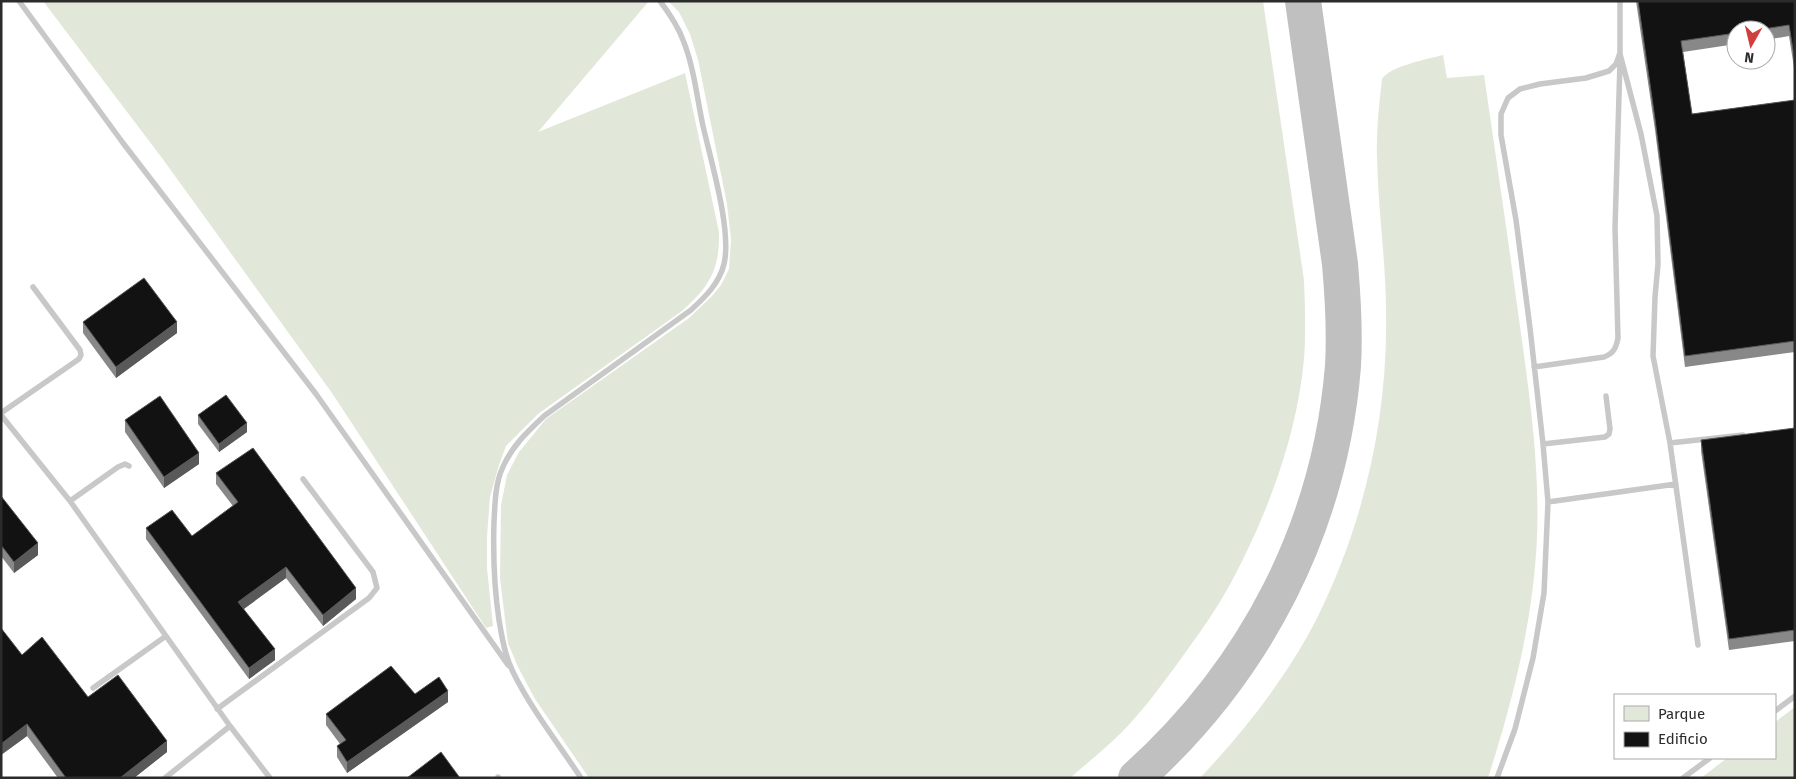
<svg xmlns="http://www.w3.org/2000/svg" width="1796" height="779" font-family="'Fira Sans',sans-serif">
<rect width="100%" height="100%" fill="#fff"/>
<path fill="#e1e8da" d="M43,1H649L538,132L685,73L719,232C720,270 709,287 682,311L538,414L506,446L499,465L490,497L487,537V568L493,626L486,628L332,393L162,158Z
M668,1H1263L1304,280C1305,306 1306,333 1304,359C1297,435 1269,510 1234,577C1218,608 1198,635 1178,663C1160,687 1142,712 1121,733C1105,749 1087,763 1070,778H589L535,699L518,667L508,643L500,579L501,505L507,475L519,452L546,419L689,318L712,296L721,285L729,269L731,240L727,204L698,60L690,34L679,12Z
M1443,55L1447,78L1484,75C1496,157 1508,238 1519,319C1529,391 1540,465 1537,538C1533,621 1514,696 1489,775L1487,778H1200C1245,730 1288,676 1318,616C1364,523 1388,417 1386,313C1386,262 1378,210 1377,158C1376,132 1379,105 1382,79C1390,66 1428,59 1443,55Z
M1795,707V778H1701L1727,758H1775V722Z"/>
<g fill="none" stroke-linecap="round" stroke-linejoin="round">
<path stroke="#c0c0c0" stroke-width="36" d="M1136,778C1256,670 1330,527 1343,366C1345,332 1343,298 1340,264L1303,1"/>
<path stroke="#c8c8c8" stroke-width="5.5" d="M19,1L123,143L316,394L508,665
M1620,54L1641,134L1657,216L1658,264L1655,297L1653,356L1670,443L1743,435
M1534,367L1604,357C1614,353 1616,348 1618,338L1615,228L1620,62
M1,413L79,359L81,355L80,350L33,287
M1,415L70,501L230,726L270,778
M1670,443L1698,645
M1543,444L1605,437L1609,434L1610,429L1606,396
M70,501L118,467L125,464L129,466
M1548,502L1676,484
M93,688L166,636
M217,709L369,598L377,588L373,572L303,479
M1775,711L1795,696
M498,777V778
M165,778L230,726
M581,778C558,743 531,709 513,672C505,656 502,638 499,620C494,587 493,555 494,522C495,505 495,485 502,469C511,447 527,432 544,416L691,310C705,297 719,284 724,264C732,231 711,161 703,126C697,98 694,67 683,40C678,26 669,13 660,1
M1497,778L1515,729L1533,658L1544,593L1548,502L1543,444L1530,328L1516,220L1501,135V114L1508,98L1520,89L1540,84L1586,78L1609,71L1616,64L1620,53V1
M1683,778L1710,758"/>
</g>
<path fill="#888" d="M1636,1H1795V74L1789,36L1766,40V30H1736V44L1683,52L1692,114L1795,100V352L1685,367L1655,130Z
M83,322L177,333L116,378L83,333Z
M198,415L247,432L219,452L198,424Z
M125,420L199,464L164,488L125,432Z
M1795,428V641L1729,650L1701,451V440Z
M216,473L356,599L323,626L286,578L244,609L275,660L249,679L146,539V528L192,536L233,506L216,484Z
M1,496L38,555L14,573L1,556Z
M1,628L22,655L88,697L167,752L134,778H58L27,736L1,755Z
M415,694L448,702L347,773L337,757V746L340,744L326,725V714Z"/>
<path fill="#595959" d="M177,322V333L116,378V367Z
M247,423V432L219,452V444Z
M199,453V464L164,488V477Z
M38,543V555L14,573V562Z
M286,567V578L238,613V602Z
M356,588V599L323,626V615Z
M275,649V660L249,679V668Z
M448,691V702L347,773V762Z
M27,724V736L1,755V744Z
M167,741V752L134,778H120Z"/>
<path fill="#121212" stroke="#595959" d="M1638,1H1795V62L1789,25L1757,30H1736V33L1681,41L1692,114L1795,100V341L1685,356L1655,119Z
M144,278L177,322L116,367L83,322Z
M226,395L247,423L219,444L198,415Z
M160,396L199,453L164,477L125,420Z
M1795,428V630L1729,639L1701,440Z
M253,448L356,588L323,615L286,567L238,602L275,649L249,668L146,528L172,510L192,536L238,502L216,473Z
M1,496L38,543L14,562L1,545Z
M1,628L22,655L42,637L88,697L118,675L167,741L120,778H66L27,724L1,744Z
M391,666L415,694L439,677L448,691L347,762L337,746L346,740L326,714Z
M441,752L460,778H407Z"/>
<rect width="1796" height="779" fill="none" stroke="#2b2b2b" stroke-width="5"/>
<rect x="1614" y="694" width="162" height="65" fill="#ffffff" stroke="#aaaaaa"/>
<rect x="1624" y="706" width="25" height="15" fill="#e1e8da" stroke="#aaaaaa"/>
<text x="1658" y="719" font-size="15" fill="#2b2b2b">Parque</text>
<rect x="1624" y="732" width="25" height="15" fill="#121212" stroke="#aaaaaa"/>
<text x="1658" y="744" font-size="15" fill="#2b2b2b">Edificio</text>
<g transform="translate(1751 45) rotate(188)"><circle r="24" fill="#ffffff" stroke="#aaaaaa"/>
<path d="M0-4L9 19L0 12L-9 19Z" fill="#d13e40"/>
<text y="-8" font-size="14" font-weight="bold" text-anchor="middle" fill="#2b2b2b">N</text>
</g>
</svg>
